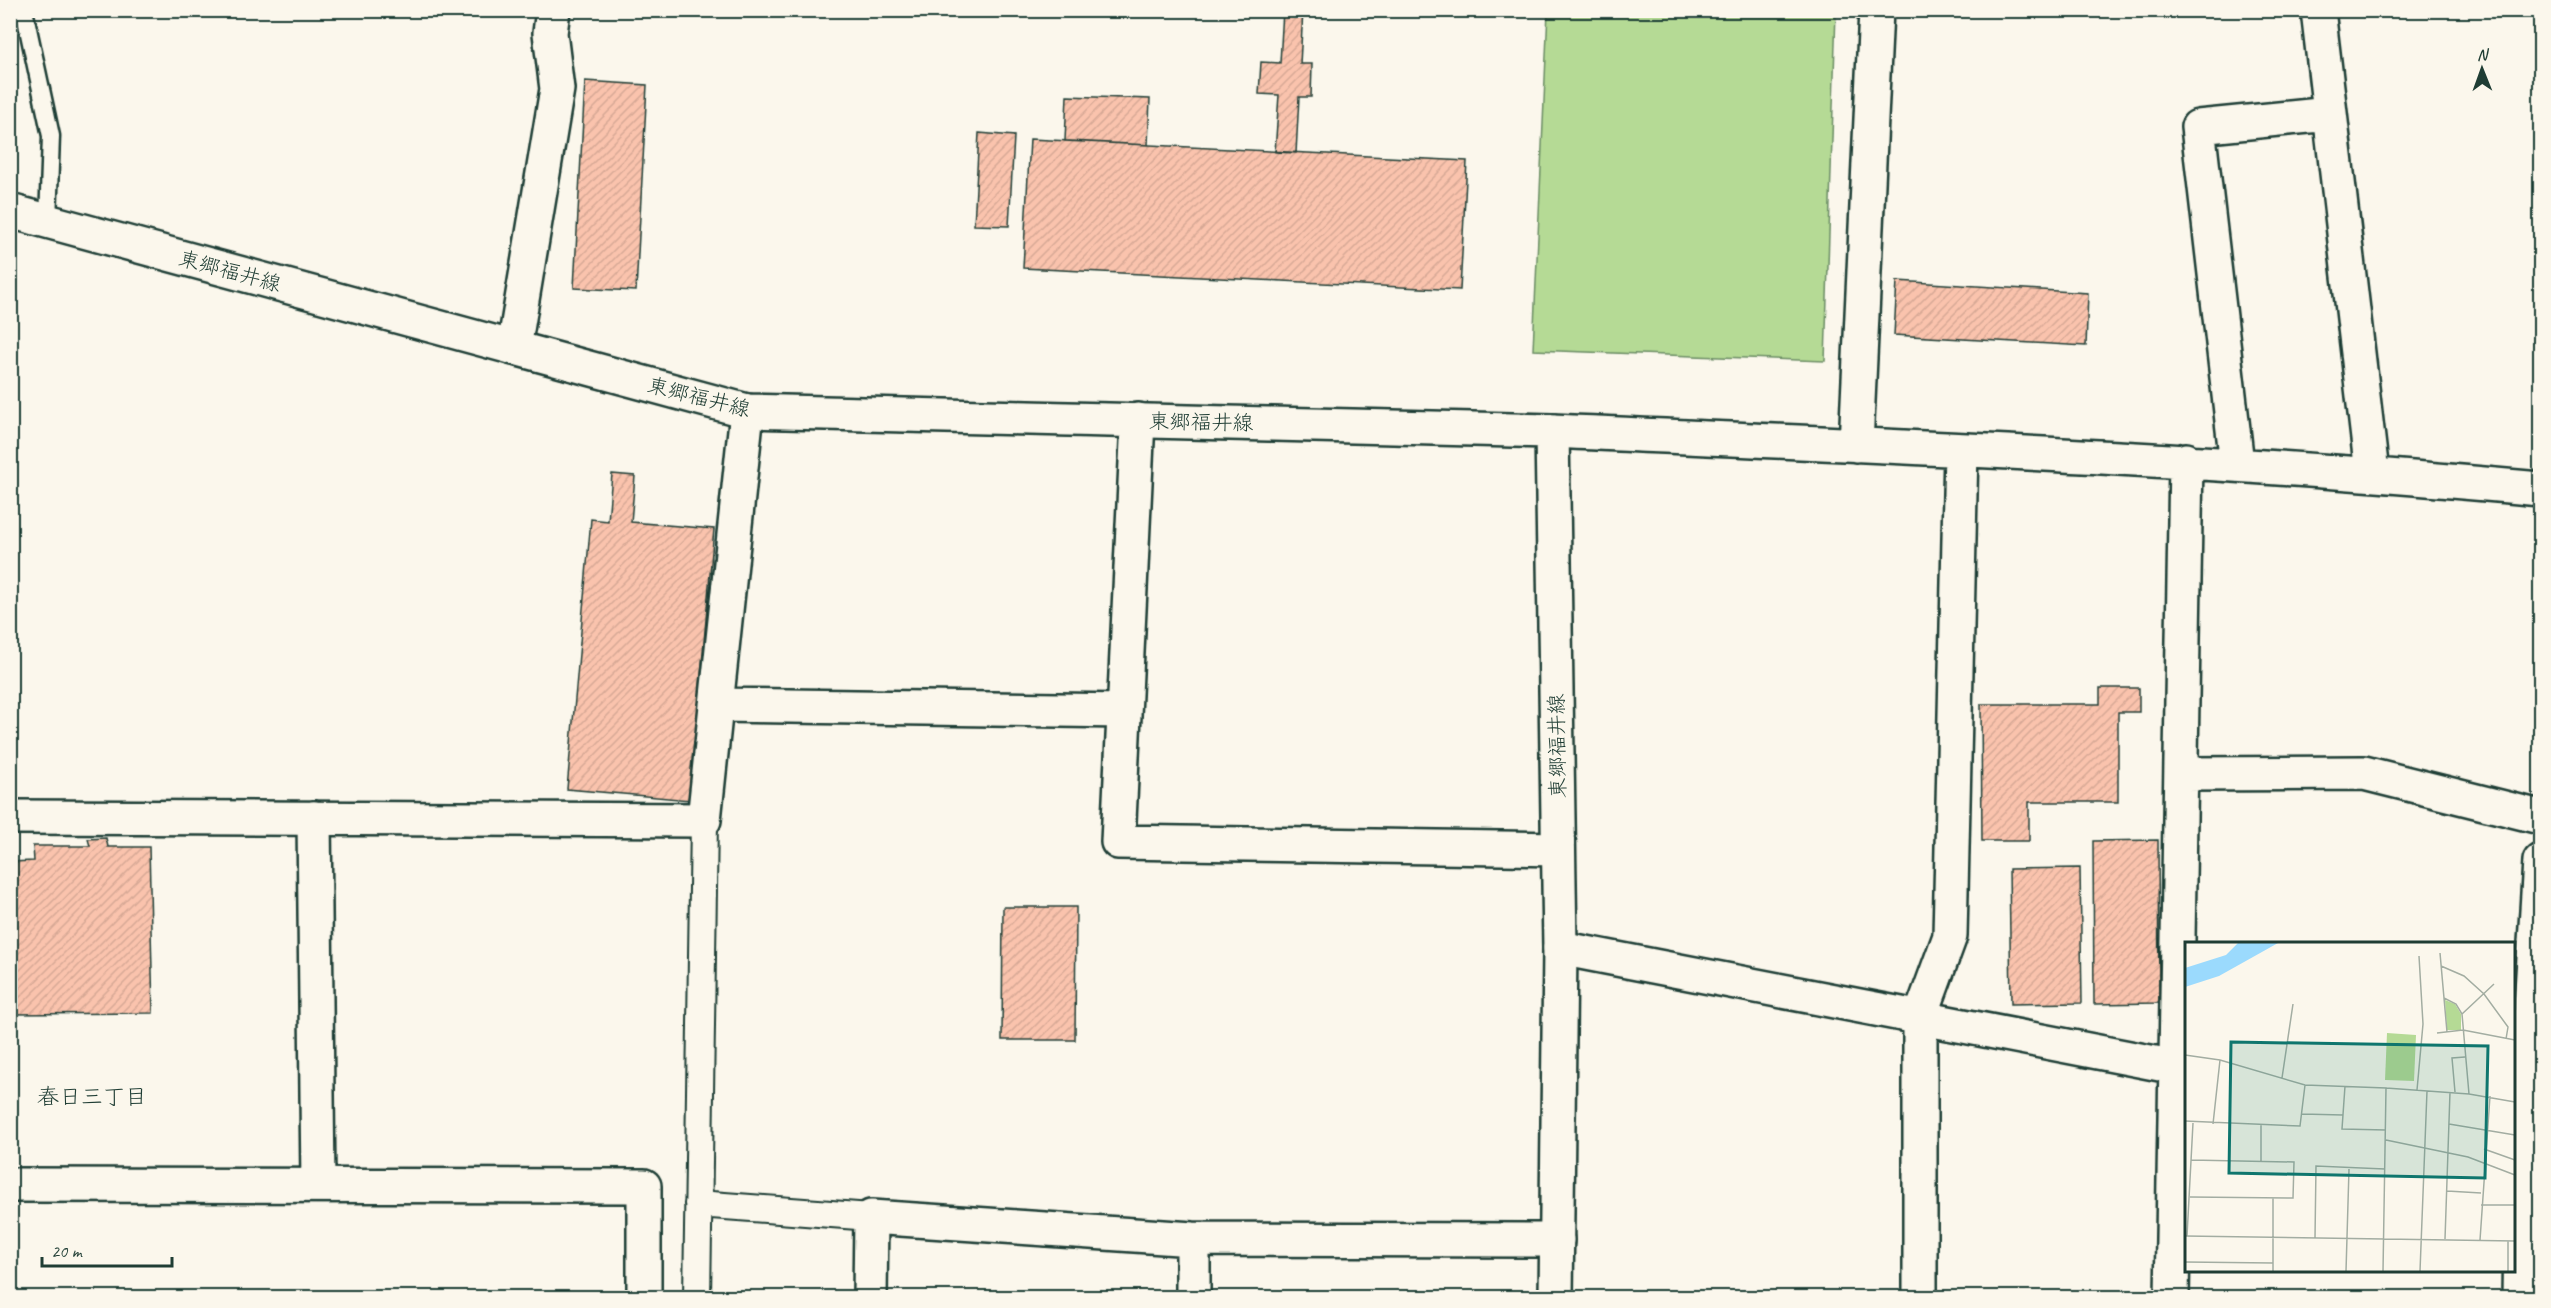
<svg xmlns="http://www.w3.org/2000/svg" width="2551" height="1308" font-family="Caveat,'Klee One',sans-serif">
<defs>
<pattern id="building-hatch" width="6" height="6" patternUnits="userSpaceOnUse" patternTransform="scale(1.5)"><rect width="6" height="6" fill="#fac3ad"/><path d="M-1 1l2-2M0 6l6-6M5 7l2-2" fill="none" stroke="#d6a895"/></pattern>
</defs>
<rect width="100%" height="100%" fill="#fbf7ec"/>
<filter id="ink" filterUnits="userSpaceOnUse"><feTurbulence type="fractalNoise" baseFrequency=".0167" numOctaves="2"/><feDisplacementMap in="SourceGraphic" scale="12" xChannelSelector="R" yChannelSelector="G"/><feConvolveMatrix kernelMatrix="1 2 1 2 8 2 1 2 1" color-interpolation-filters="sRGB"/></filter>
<g filter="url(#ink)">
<path fill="#b5da95" stroke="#6a8c64" stroke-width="1.5" d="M1548,11H1836L1825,361L1533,350Z"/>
<path fill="url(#building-hatch)" stroke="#1f3d34" stroke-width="1.5" d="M1283,10H1303L1300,64H1312L1311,97H1299L1296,153L1275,152L1279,95L1259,94L1261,62L1280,63Z
M1358,10H1484V17Z
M585,81L647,85L636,291L574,288Z
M1067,96L1150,99L1148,145L1065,141Z
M979,133L1014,136L1009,226L974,225Z
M1030,139L1467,161L1460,290L1023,268Z
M1897,281L2088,293L2086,346L1894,335Z
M612,474L635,476L631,522L714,529L690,800L567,789L591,519L608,521Z
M2100,688H2139V712H2118V802H2029V841H1982L1981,704H2100Z
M106,838L108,847H149L153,1013L10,1014V862L34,861L33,846H90L88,839Z
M2158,840L2159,1003L2094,1004L2093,841Z
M2080,868L2082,1003L2011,1004L2009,869Z
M1003,907H1076L1075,1040H1002Z"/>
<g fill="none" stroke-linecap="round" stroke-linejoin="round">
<g stroke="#1f3d34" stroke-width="21">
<path id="service" d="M24,10L51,136L48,221"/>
</g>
<g stroke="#1f3d34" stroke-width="30">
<path id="pedestrian" d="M698,1204L871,1217
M697,1298L704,820"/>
</g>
<g stroke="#1f3d34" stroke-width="38">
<path id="minor" d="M2318,10L2372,473
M514,348L557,89L550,33L553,10
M1138,420L1118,842L1558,849
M1552,431C1882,446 2212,458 2540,489
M1856,445L1876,10
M2237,464L2198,127L2330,114
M716,705L1124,711
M2181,774L2364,773L2540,817
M10,817L704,820L747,411
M314,818L318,1185
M1560,948L2186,1069
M10,1185L644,1186V1298
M870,1298L871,1217L1193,1239L1557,1240
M1193,1298V1239
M1920,1298V1018L1950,936L1961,450
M2172,1298L2186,460
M2519,1298L2521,1170L2540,861"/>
</g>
<g stroke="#1f3d34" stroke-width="38">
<path id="secondary" d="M10,211L747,411L1552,431L1560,948L1556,1298"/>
</g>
<use href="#service" stroke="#fbf7ec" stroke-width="16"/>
<use href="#pedestrian" stroke="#fbf7ec" stroke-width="26"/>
<use href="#minor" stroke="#fbf7ec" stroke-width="33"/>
<use href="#secondary" stroke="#fbf7ec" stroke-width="33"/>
</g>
</g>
<g text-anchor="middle" stroke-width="5" stroke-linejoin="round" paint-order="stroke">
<g font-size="21" fill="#1f3d34" stroke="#fbf7ec">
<text transform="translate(230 271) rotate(15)" y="7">東郷福井線</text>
<text transform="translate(699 397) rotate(14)" y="7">東郷福井線</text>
<text transform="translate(1201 422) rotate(1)" y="7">東郷福井線</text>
<text transform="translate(1557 746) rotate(-91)" y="7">東郷福井線</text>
</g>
<g font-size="22" fill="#1f3d34" stroke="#fbf7ec">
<text x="92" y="1104">春日三丁目</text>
</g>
</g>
<g transform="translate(2185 942)">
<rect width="330" height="330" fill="#fbf7ec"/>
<path d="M260,58L270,62L276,72V88H262Z" fill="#b5da95"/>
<path d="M202,91L231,93L229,139L200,138Z" fill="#b5da95"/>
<path d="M53,1H93L34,34L0,45V26L41,13Z" fill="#9bdafd"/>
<path fill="none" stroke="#a3ada2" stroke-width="1.5" d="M255,11L262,90M256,24L279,34L299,52L323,85L321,97M259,56L271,62L277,72L284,152M277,72L309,42M252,91L278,88L330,98M0,113L35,118L120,143L201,146L198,329M97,136L108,62M160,144L157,187L201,188M201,146L284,152L330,160M232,148L238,82L234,14M270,150L267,116L280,115M117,172L158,173M0,179L115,184L120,143M28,182L35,118M264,182L330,193M201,198L283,215L330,233M299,207L330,218M76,220V183M262,249L296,251M5,255L108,256L109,220L6,218M296,263H330M0,294L330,299M2,294L8,181M130,296L131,224L200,227M260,297L265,150M295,298L305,154M0,320L88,321M88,329V256M161,329L164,227M235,329L242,149M323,329V299"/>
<path fill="#0f766e" fill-opacity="0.15" stroke="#0f766e" stroke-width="3" d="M46,100L303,104L300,236L44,231Z"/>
<rect width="330" height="330" fill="none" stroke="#1f3d34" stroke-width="3"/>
</g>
<rect width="2551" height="1308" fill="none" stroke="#fbf7ec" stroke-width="36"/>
<rect x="18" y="18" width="2515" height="1272" fill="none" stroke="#1f3d34" stroke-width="2" filter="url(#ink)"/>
<g transform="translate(2482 69) rotate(359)" stroke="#fbf7ec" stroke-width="4.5" paint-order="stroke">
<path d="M0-4.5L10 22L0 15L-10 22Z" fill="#1f3d34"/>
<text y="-9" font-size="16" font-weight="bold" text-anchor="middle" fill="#1f3d34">N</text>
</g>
<path d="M42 1257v9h130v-9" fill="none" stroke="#1f3d34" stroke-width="3"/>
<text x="51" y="1257" font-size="18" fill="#1f3d34" stroke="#fbf7ec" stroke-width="4.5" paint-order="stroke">20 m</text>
</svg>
